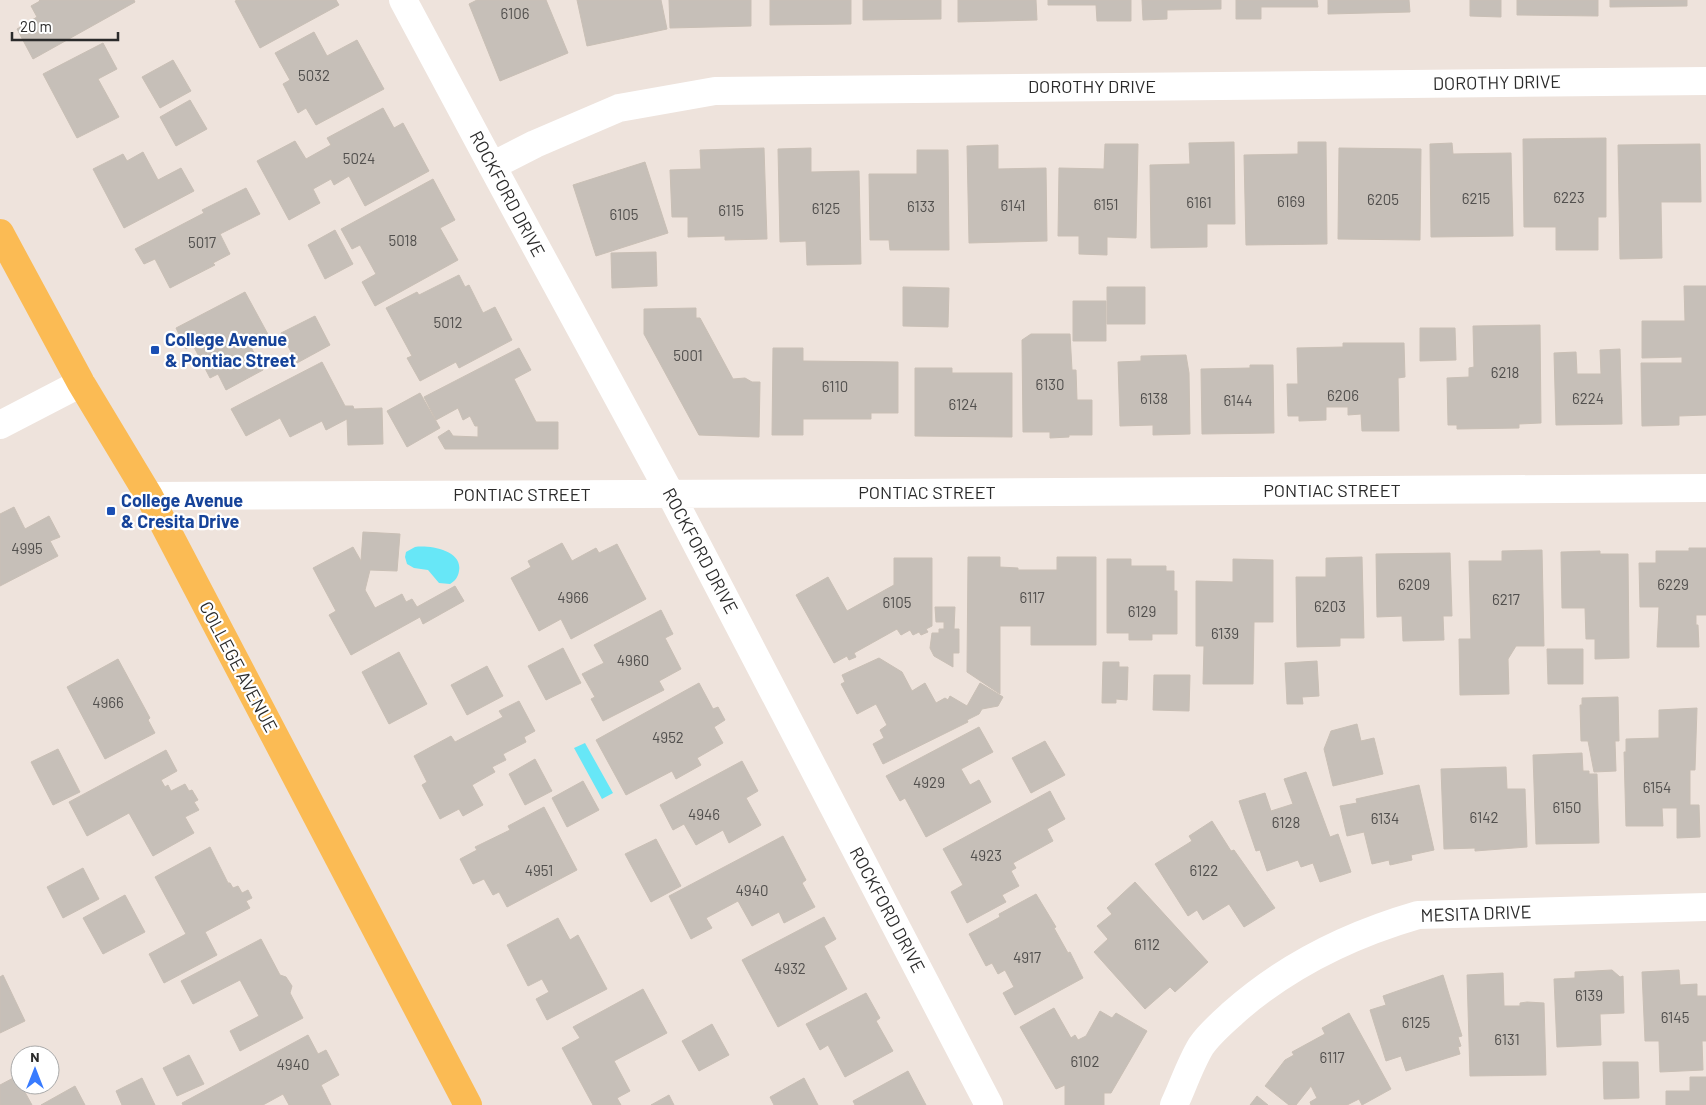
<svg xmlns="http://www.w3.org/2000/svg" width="1706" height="1105" font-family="Barlow,sans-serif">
<rect width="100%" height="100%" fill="#eee3dc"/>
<path fill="#67e7f7" d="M415,547C429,545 463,550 459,571C458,577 455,581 450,584L439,583L428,570L414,568L407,564L405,557L406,552Z
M585,743L613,793L602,799L574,748Z"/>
<path fill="#c6bfb8" stroke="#c9bfb5" d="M39,0H134L135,2L33,59L17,29L37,17L31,6L40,1Z
M238,0H336L339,5L260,48L235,1Z
M477,0H546L568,53L500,81L469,4Z
M577,0H661L667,29L587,46Z
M669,0H751V26L670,28Z
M770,0H851V24L770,25Z
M863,0H941V19L863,20Z
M958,0H1036L1037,20L958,22Z
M1048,0H1131V21H1097L1096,5H1048Z
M1142,0H1221V9L1167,10V19L1143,20Z
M1236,0H1317L1318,7H1261V19H1236Z
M1328,0H1409L1410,12L1328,14Z
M1470,0H1501V17L1470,16Z
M1517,0H1598V16L1517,15Z
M1610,0H1687V6L1610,7Z
M314,32L327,56L357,40L384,89L316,125L306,108L298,113L283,84L290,80L275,53Z
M103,43L117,69L98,79L119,117L77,138L43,74Z
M173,60L191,91L160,108L142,77Z
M190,100L207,129L176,146L160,117Z
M383,108L394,128L403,123L429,171L365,206L349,176L334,185L331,179L313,189L320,203L289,220L257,161L295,141L306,159L331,145L327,138Z
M1606,138V217H1598V250H1556V227H1524L1523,139Z
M1234,142L1235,224H1207V247L1151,248L1150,165L1190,164L1189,143Z
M1298,142H1326L1327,244L1246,245L1244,155L1298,154Z
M1452,143L1453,154L1511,153L1513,236L1431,237L1430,144Z
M1105,144H1138L1136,238L1107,237V255L1079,254V236H1058L1059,168L1104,169Z
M1700,144L1701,202H1661L1662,258L1620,259L1618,145Z
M998,145V169L1046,168L1047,241L969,243L967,146Z
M764,148L767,239L725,240V236L688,237V217H672L670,170L701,169L700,150Z
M811,148V172L859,171L861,264L807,265L806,241L780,242L778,149Z
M1339,148L1421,149L1420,240L1338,239Z
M917,150H948L949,250H890L889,240H870L869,174H917Z
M143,152L158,180L181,168L194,191L124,228L93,169L123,154L127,161Z
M645,162L668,233L596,256L573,185Z
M433,179L455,220L440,228L458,260L375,306L362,282L376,274L360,245L352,249L341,229Z
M246,188L260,214L220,234L230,254L213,263L215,265L170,288L155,259L144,264L135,249L204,213L202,210Z
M335,230L353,264L325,279L308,245Z
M656,252L657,286L612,288L611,253Z
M459,275L465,287L469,285L483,313L495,307L512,340L459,368L456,362L420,381L407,358L412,356L386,308L417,292L419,295Z
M1684,286H1706V415L1679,416V425L1642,426L1641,363H1682V357L1642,358V321H1685Z
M903,287L949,288L948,327L903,326Z
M1107,287H1145V324H1107Z
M245,292L270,338L251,347L263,370L226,390L218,374L210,378L193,345L186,349L176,328Z
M1073,301H1106V341H1073Z
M696,308V318H700L733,379L745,378L752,382H760L759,437L699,435L644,334V309Z
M315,316L330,345L297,363L281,333Z
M1540,325L1541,423L1519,424V428L1457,429V425H1448L1447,378L1469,377V368L1474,367L1473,326Z
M1420,328H1455L1456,360L1420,361Z
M1031,334H1070L1072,370H1076L1077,400H1092V435H1069V437L1050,438V432H1023L1022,340Z
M1343,343H1404L1405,377L1398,378L1399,431H1362L1361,414L1348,415V407H1326V420L1299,421V416H1288L1287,384H1298L1297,348L1343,347Z
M519,348L531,370L514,379L536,422H558V449H445L438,437L449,430L453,436L478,437V426H475L470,416L463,420L458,408L436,420L424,397Z
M773,348H803V361L898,362V413H871V419H803V435H772Z
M1620,349L1622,424L1556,425L1554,353L1576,352L1577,374H1601L1600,350Z
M1186,355L1189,373L1190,434L1153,435V425L1120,426L1118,362L1141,361V356Z
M322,362L345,406H353L354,409L382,408L383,444L348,445L347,419L326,430L322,421L290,437L280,418L246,436L231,409Z
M1250,365H1273L1274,433L1202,434L1201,369L1250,368Z
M915,368H952V373H1012V437L915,436Z
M420,393L440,428L407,447L387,411Z
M14,507L25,529L49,516L60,537L50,541L58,556L0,586V514Z
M363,532L400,534L397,571L370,570L365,590L375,608L402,594L406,602L412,599L417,607L455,586L464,601L423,624L420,617L351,655L329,615L336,611L313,568L353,547L361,561Z
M562,543L572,561L596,548L599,553L617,544L646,599L571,639L561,619L539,631L511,578L531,567L528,561Z
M1689,548H1706V615H1696V625H1698L1699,647H1657L1659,607H1640L1639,563H1656V551H1689Z
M1542,550L1544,646H1516L1508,659L1509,694L1460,695L1459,639H1471L1469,561H1502V551Z
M1600,551V554H1628L1629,658L1595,659V639H1586L1585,608H1562L1561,552Z
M1450,553L1452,616H1443L1444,640L1403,641L1402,616L1377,617L1376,554Z
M968,557H1000V567L1018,568V570H1057V557H1096V645H1031V626H1000V694L967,672Z
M1362,557L1364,638H1340V646L1297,647L1296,577H1326V558Z
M894,558H932V626L926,629L928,632L921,635L919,632L913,635L910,630L901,635L897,629L854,653L856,657L849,660L847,656L834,663L796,595L828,577L847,611L894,585Z
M1107,559H1131V566H1166V571H1174V591H1177V634H1152V640H1129V633H1107Z
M1233,559L1273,560V622H1254L1253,684H1203L1204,646H1196V581L1233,582Z
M935,607H955L954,629H959V653H953V667L934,656L930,648L932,633H939V629H944V622H936Z
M661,610L673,634L665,638L681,669L659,681L664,690L603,721L591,699L595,697L582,674L604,663L594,645Z
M563,648L581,683L546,700L528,666Z
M1547,649H1583V684H1548Z
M399,652L427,704L389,724L362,672Z
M879,658L902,672L912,691L925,683L936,703L945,698L948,700L950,696L967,706L980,683L1003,697L998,706L982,709L979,714L967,720L968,722L883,764L873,744L884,738L880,730L887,725L876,704L857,714L841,684L845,682L842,675Z
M118,659L150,718L148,720L155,733L105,759L67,687Z
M1317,661L1319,696L1302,697L1303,704H1287L1285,663Z
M1103,662H1119V667H1128L1127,700L1116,699V703H1102Z
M487,666L503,696L467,715L451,685Z
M1154,675H1190L1189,711L1153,710Z
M699,683L713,709L718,707L725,720L714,727L723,743L697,758L701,765L676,779L672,771L626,795L596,740Z
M1618,697L1619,741H1615L1616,771L1594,772L1588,741H1581L1580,705H1582V698Z
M519,701L535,731L524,737L526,742L503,754L506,760L492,767L495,772L472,785L483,805L463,816L459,809L440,819L422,785L427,782L414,756L451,736L455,742L503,717L499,711Z
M1697,708L1695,770H1690V805H1699L1700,837L1677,838V808H1662L1663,826H1626L1624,752H1626V739L1659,738V710Z
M1357,724L1361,741L1374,738L1383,774L1333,786L1324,749L1331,731Z
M979,727L993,752L961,769L970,785L979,780L991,802L926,837L905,798L900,801L886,776Z
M1045,741L1065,775L1031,793L1012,758Z
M58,749L80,792L53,805L31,762Z
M166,750L177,771L161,780L165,787L168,785L171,791L185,784L189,791L192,790L198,800L194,802L199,810L185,817L194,833L153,856L129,813L87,836L69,802Z
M1582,753L1583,771H1589V774H1597L1599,843L1536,844L1533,755Z
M535,759L552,791L525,805L509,774Z
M742,761L758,791L746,798L761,825L729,843L723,830L696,845L684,824L673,830L660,805Z
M1506,767L1507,789H1525L1527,847L1475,851V848L1444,849L1441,769Z
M1306,772L1330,837L1338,834L1351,872L1320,882L1313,863L1301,867L1298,860L1267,871L1260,850L1256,851L1239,801L1265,793L1271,811L1293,804L1284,779Z
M583,781L599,810L567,827L552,798Z
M1419,785L1434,850L1411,855L1412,860L1390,865L1389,860L1372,864L1364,832L1347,836L1340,806L1357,803L1356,799Z
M1050,791L1065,819L1047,829L1053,841L1013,863L1016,868L1011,871L1019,886L1002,895L1006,902L967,923L951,892L963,885L943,849Z
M544,807L577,870L507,907L499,892L493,895L484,879L473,884L460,859L477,850L475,847L510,830L508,826Z
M1212,821L1231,851L1234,850L1275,908L1244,927L1229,904L1203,920L1197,910L1188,916L1155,864L1192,841L1189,836Z
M783,836L806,880L802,883L815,907L784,923L779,912L752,926L738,901L706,918L712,928L691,939L669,896Z
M656,839L681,886L651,902L625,854Z
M210,847L228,883H230L233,888L238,886L242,893L248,890L252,898L246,901L250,908L205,932L217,955L164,983L149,954L186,934L155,877Z
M83,868L99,899L63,918L47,887Z
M1135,882L1208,962L1175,992L1170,987L1145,1009L1094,952L1108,939L1097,926L1112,914L1107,908Z
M1036,894L1056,927L1054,928L1068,953L1070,952L1083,978L1015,1015L1003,993L1014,987L1005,970L998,974L992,963L986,966L969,934L1000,917L999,914Z
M125,895L145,932L103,954L83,918Z
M824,917L836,939L824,946L847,989L778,1027L742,960Z
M558,918L570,940L578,935L607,989L547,1020L536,999L549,992L542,979L528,986L507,945Z
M261,939L280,975L286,977L292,986L290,993L303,1018L240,1051L230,1031L259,1016L240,980L193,1004L181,981Z
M1612,970L1620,977L1623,976L1624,1013L1600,1014L1601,1045L1557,1047L1554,979L1575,978V972Z
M1679,970L1680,985L1697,984V996H1706V1041H1702L1703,1070L1660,1072L1659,1041H1645L1642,972Z
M1503,973L1504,1006H1520V1003L1527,1002L1544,1003L1546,1075L1470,1076L1467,975Z
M3,975L25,1021L0,1033V977Z
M1443,975L1462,1036L1458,1037L1461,1046L1458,1047L1460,1054L1406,1071L1401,1056L1386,1061L1370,1010L1386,1005L1383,996Z
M643,989L667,1033L614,1061L630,1091L617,1098L621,1105H593L562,1048L580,1038L573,1027Z
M866,993L880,1018L876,1021L893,1051L845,1077L828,1045L820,1050L806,1024Z
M1054,1008L1071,1038L1075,1035L1078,1040L1086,1036L1100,1011L1112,1018L1116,1013L1147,1031L1111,1093H1104V1105H1065V1085L1056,1089L1020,1027Z
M1349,1013L1391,1089L1362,1105L1359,1099L1347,1105H1311L1310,1102L1317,1098L1311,1086L1296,1105H1289L1265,1086L1285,1060L1294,1055L1292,1052L1325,1034L1322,1028Z
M712,1024L729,1055L699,1071L682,1041Z
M308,1035L318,1054L326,1050L339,1075L321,1085L331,1105H289L283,1094L263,1105H183L182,1103Z
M189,1055L204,1084L177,1096L163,1068Z
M1603,1062H1638L1639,1098L1604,1099Z
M908,1071L926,1105H855L853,1101Z
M17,1076L20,1085H21L32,1105H0V1085Z
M1690,1077H1706V1105H1666V1091H1690Z
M142,1078L155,1105H122L116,1091Z
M804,1078L818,1105H774L770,1097Z
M75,1086L85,1105H41Z
M669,1095L674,1105H651Z
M1257,1096L1268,1105H1250Z"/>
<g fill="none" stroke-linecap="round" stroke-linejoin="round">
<path stroke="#fff" stroke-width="28" d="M403,0L492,166L671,495L989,1105
M492,166L535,144L619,108L715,91L1706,81
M0,425L81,383
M149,496L906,493L1706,488
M1174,1105C1183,1086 1190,1064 1201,1046C1209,1034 1223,1022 1233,1013C1287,965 1349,935 1418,915L1706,907"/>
<path stroke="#fbbb54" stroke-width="28" d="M0,233L81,383L149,496L468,1105"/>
</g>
<g fill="#1a4fb4" stroke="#fff" stroke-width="2">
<rect x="150" y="345" width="10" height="10" rx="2.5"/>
<rect x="106" y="506" width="10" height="10" rx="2.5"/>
</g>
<g text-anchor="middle" stroke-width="4.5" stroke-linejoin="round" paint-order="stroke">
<g font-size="15" fill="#52504e">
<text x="515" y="19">6106</text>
<text x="314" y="81">5032</text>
<text x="359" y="164">5024</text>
<text x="1569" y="203">6223</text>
<text x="1476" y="204">6215</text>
<text x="1383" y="205">6205</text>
<text x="1291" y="207">6169</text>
<text x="1199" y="208">6161</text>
<text x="1106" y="210">6151</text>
<text x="1013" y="211">6141</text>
<text x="921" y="212">6133</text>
<text x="826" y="214">6125</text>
<text x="731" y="216">6115</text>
<text x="624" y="220">6105</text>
<text x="403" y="246">5018</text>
<text x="202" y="248">5017</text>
<text x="448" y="328">5012</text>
<text x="688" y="361">5001</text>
<text x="1505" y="378">6218</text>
<text x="1050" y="390">6130</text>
<text x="835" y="392">6110</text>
<text x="1343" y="401">6206</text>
<text x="1154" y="404">6138</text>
<text x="1588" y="404">6224</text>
<text x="1238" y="406">6144</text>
<text x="963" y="410">6124</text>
<text x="27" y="554">4995</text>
<text x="1414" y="590">6209</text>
<text x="1673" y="590">6229</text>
<text x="573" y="603">4966</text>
<text x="1032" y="603">6117</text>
<text x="1506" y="605">6217</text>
<text x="897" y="608">6105</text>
<text x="1330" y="612">6203</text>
<text x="1142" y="617">6129</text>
<text x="1225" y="639">6139</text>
<text x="633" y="666">4960</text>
<text x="108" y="708">4966</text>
<text x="668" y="743">4952</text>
<text x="929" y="788">4929</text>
<text x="1657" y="793">6154</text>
<text x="1567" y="813">6150</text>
<text x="704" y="820">4946</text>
<text x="1484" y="823">6142</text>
<text x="1385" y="824">6134</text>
<text x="1286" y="828">6128</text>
<text x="986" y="861">4923</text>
<text x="539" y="876">4951</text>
<text x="1204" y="876">6122</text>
<text x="752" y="896">4940</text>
<text x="1147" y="950">6112</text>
<text x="1027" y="963">4917</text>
<text x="790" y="974">4932</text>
<text x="1589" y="1001">6139</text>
<text x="1675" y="1023">6145</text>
<text x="1416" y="1028">6125</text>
<text x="1507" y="1045">6131</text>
<text x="1332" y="1063">6117</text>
<text x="1085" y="1067">6102</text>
<text x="293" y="1070">4940</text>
</g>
<g font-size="18" fill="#2b2b2b" stroke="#fff">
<text transform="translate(1497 83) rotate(-1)" y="6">DOROTHY DRIVE</text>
<text x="1092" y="93">DOROTHY DRIVE</text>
<text transform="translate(507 194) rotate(62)" y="6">ROCKFORD DRIVE</text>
<text x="1332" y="497">PONTIAC STREET</text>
<text x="927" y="499">PONTIAC STREET</text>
<text x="522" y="501">PONTIAC STREET</text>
<text transform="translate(700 551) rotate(62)" y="6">ROCKFORD DRIVE</text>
<text transform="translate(238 667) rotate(62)" y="6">COLLEGE AVENUE</text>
<text transform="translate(887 910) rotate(62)" y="6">ROCKFORD DRIVE</text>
<text transform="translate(1476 914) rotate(-2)" y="6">MESITA DRIVE</text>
</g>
<g font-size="18" font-weight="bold" fill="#164399" stroke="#fff" text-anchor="start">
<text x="165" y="346">College Avenue<tspan x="165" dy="21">&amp; Pontiac Street</tspan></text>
<text x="121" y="507">College Avenue<tspan x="121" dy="21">&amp; Cresita Drive</tspan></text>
</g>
</g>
<g transform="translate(35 1070)"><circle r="24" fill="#ffffff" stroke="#aaaaaa"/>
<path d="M0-4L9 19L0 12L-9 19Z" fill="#387bff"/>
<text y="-8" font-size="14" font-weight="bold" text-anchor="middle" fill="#2b2b2b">N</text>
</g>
<path d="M12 32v8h106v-8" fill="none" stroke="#2b2b2b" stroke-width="2.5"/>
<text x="20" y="32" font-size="15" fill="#2b2b2b" stroke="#ffffff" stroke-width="4" paint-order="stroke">20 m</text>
</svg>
